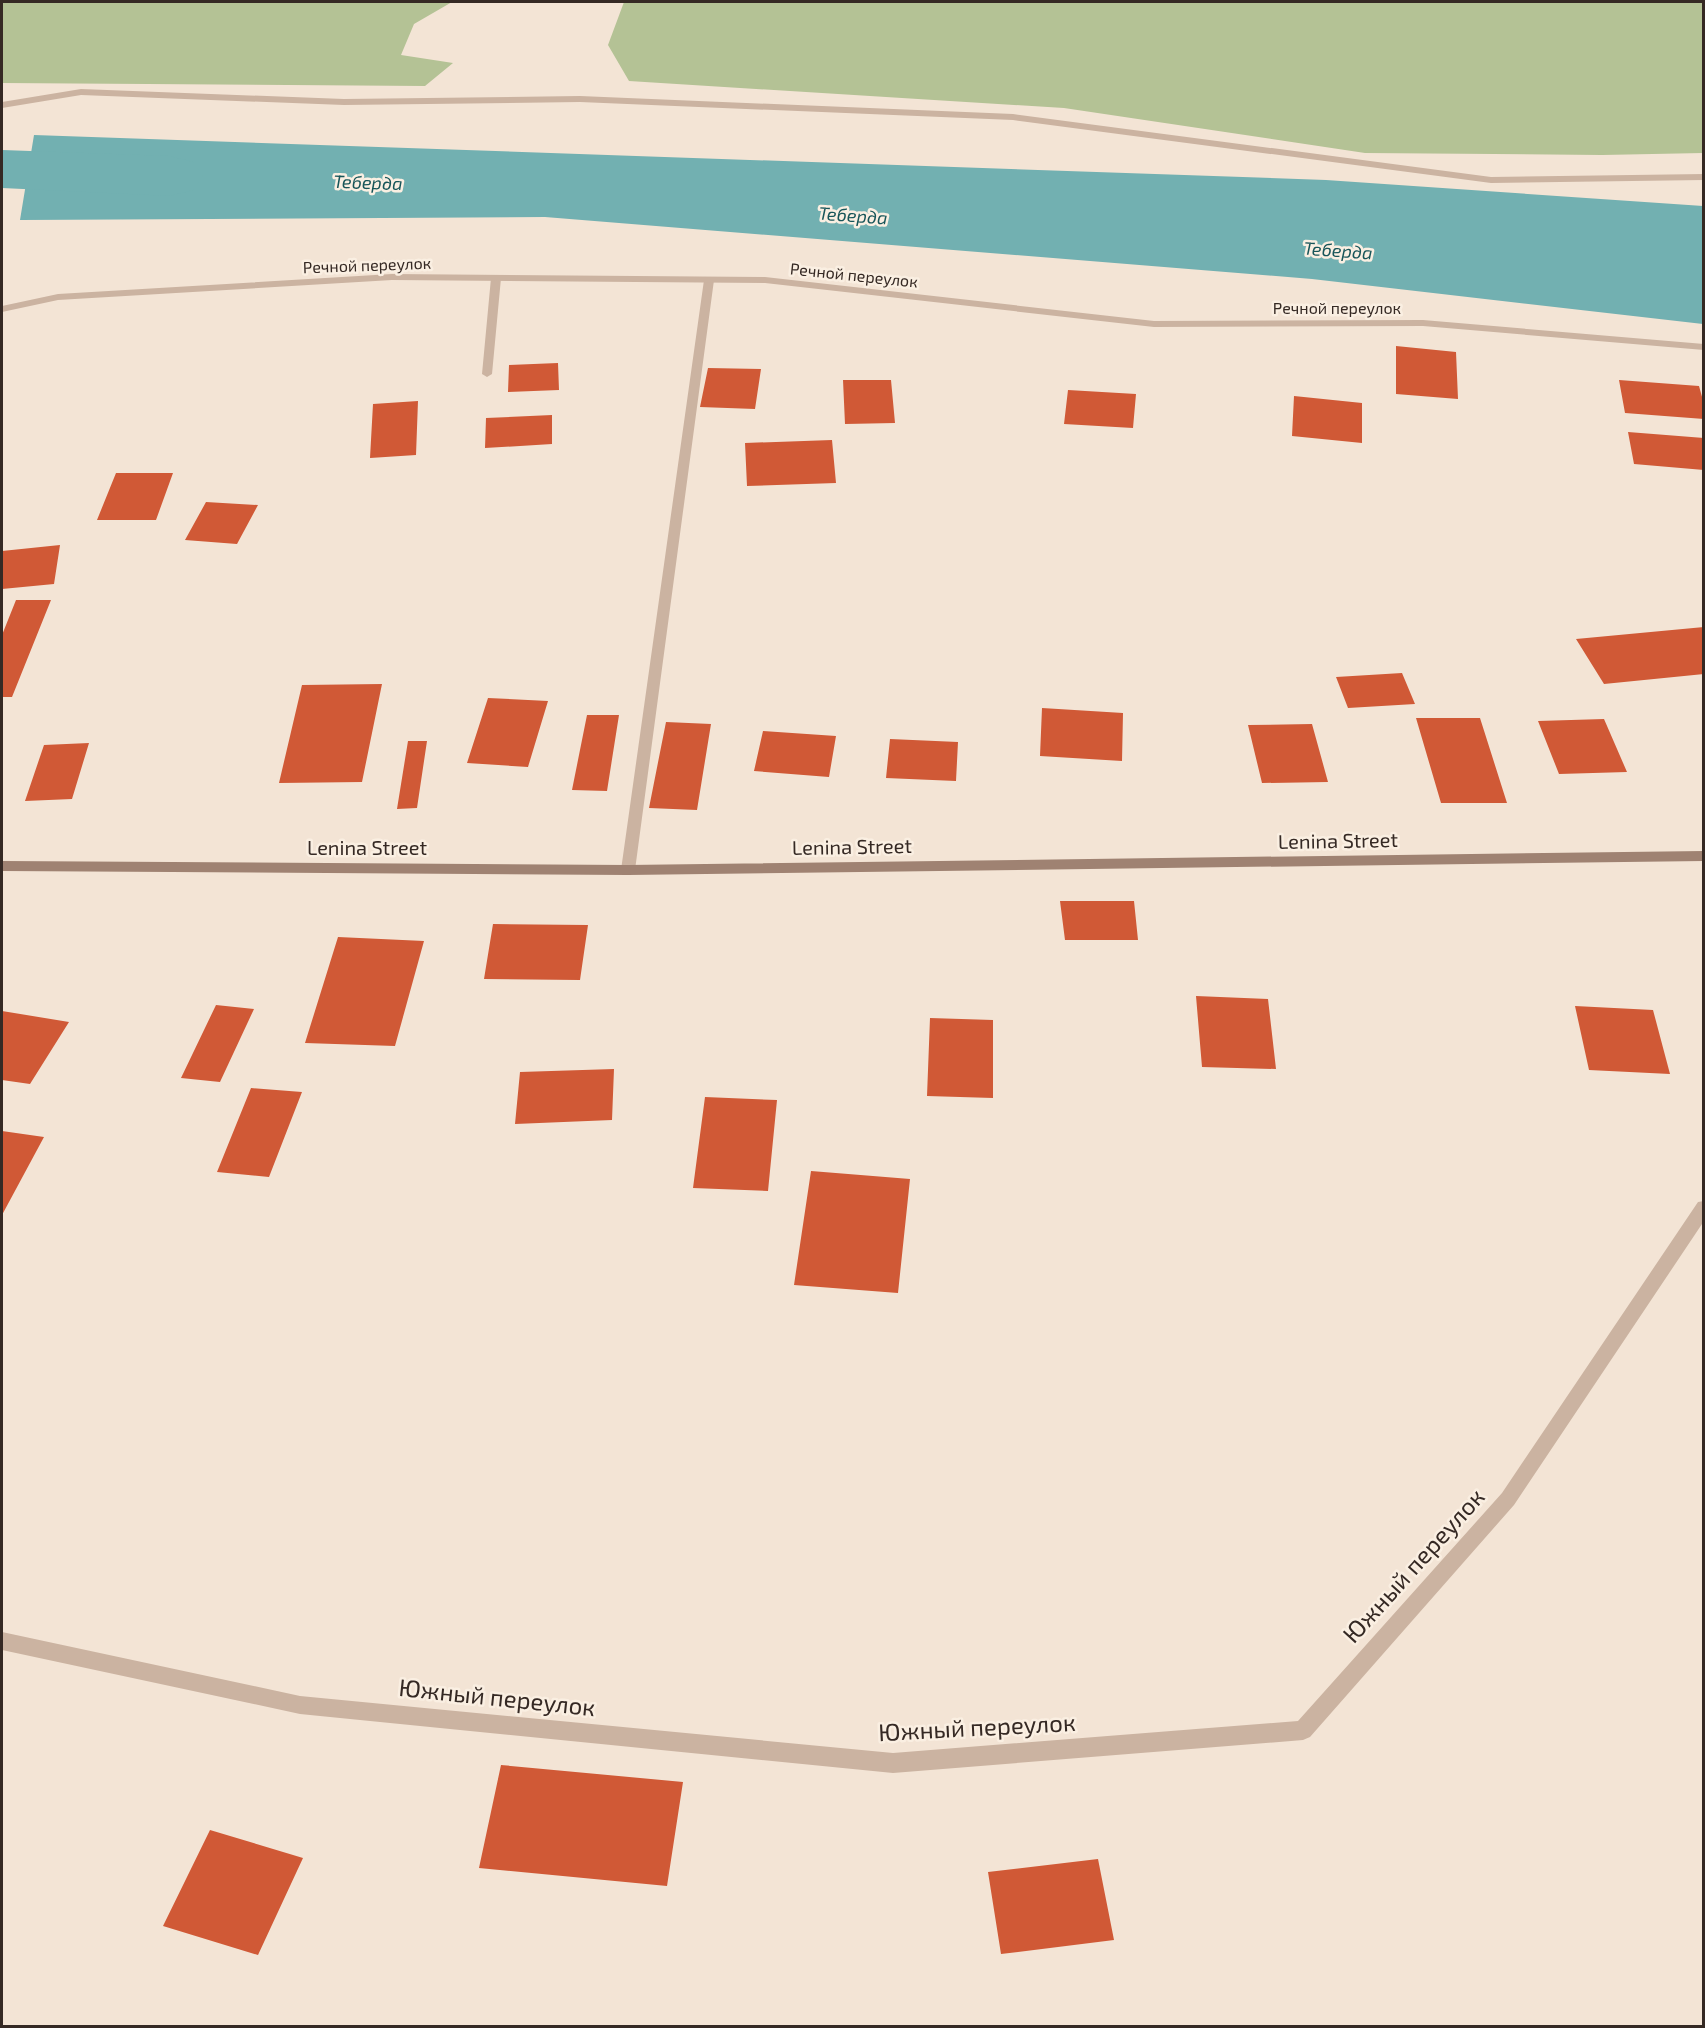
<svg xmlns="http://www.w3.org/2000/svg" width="1705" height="2028" font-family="'Exo 2',sans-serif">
<rect width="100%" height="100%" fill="#f3e4d5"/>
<path fill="#b4c295" d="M2,2H452L414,24L401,55L453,63L425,86L2,83Z
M624,2H1703V153L1602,155L1365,153L1064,108L629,81L608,45Z"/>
<path fill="#72b0b1" d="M34,135L1326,180L1703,206V324L1312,279L545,217L20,220Z"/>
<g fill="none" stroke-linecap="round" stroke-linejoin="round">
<path fill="#72b0b1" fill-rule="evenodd" d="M2,150L170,156L193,162L203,176L193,190L170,196L2,188Z"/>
</g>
<path fill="#d05936" d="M1396,346L1456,352L1458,399L1396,394Z
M558,363L559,390L508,392L509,365Z
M708,368L761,369L755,409L700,407Z
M843,380H891L895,423L845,424Z
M1619,380L1699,386L1704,404V419L1625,413Z
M1068,390L1136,394L1133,428L1064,424Z
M1294,396L1362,403V443L1292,436Z
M418,401L416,455L370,458L373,404Z
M552,415V444L485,448L486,418Z
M1628,432L1704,438V470L1634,464Z
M832,440L836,483L747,486L745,443Z
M116,473H173L156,520H97Z
M206,502L258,505L237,544L185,540Z
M60,545L54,584L2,589V551Z
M16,600H51L12,697H2V635Z
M1704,627V674L1604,684L1576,639Z
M1402,673L1415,704L1348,708L1336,677Z
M382,684L362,782L279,783L302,685Z
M488,698L548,701L528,767L467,763Z
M1042,708L1123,713L1122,761L1040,756Z
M587,715H619L607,791L572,790Z
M1416,718H1480L1507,803H1441Z
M1604,719L1627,772L1559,774L1538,721Z
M666,722L711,724L697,810L649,808Z
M1312,724L1328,782L1262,783L1248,725Z
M763,731L836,736L829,777L754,771Z
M890,739L958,742L956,781L886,778Z
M408,741H427L417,808L397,809Z
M89,743L72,799L25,801L44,745Z
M1060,901H1134L1138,940H1065Z
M493,924L588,925L580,980L484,979Z
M338,937L424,941L395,1046L305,1043Z
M1196,996L1268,999L1276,1069L1202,1067Z
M216,1005L254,1009L220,1082L181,1078Z
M1575,1006L1653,1010L1670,1074L1589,1070Z
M2,1011L69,1022L30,1084L2,1080Z
M930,1018L993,1020V1098L927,1096Z
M614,1069L612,1120L515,1124L520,1072Z
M251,1088L302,1092L269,1177L217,1172Z
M705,1097L777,1100L768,1191L693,1188Z
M2,1131L44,1137L2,1215Z
M811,1171L910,1179L898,1293L794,1285Z
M501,1765L683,1782L667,1886L479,1868Z
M210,1830L303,1858L258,1955L163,1926Z
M1098,1859L1114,1940L1001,1954L988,1872Z"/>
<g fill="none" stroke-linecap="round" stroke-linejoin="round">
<path fill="#cbb3a1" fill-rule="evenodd" d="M81,89L344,99L580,96L1013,114L1491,177L1704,174V180L1491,183L1013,120L580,102L344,105L81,95L2,108V102Z
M496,275L501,278L492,374L487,377L482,374L491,278Z
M709,277L714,280L635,870L628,875L621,870L704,280Z"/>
<path fill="#cbb3a1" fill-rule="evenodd" d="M392,274L765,277L1154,321L1423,320L1704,344V350L1423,326L1154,327L765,283L392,280L58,300L2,312V306L58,294Z
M1704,1201V1221L1514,1505L1310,1737L1303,1740L893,1773L300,1714L2,1650V1632L300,1696L893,1753L1298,1721L1502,1493L1698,1202Z"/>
<path fill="#9f8272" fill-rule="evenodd" d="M1704,851V861L628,875L2,871V861L628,865Z"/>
</g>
<g text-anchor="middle" stroke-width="5" stroke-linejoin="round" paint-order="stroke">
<g font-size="16" fill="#352924" stroke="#faefe2">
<text transform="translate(367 265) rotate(-2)" y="6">Речной переулок</text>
<text transform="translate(854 275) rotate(6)" y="6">Речной переулок</text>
<text x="1337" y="314">Речной переулок</text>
</g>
<g font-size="18" font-style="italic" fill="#175559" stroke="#faefe2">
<text transform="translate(368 183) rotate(2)" y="6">Теберда</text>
<text transform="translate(853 216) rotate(4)" y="6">Теберда</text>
<text transform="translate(1338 251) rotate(4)" y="6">Теберда</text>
</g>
<g font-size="20" fill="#352924" stroke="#faefe2">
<text transform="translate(1338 841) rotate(-1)" y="7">Lenina Street</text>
<text transform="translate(852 847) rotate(-1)" y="7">Lenina Street</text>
<text x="367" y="855">Lenina Street</text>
</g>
<g font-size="24" fill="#352924" stroke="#faefe2">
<text transform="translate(1414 1566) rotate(-48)" y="8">Южный переулок</text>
<text transform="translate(497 1698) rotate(6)" y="8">Южный переулок</text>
<text transform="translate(977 1728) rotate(-3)" y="8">Южный переулок</text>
</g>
</g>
<rect width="1705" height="2028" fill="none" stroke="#352924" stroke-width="6"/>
</svg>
